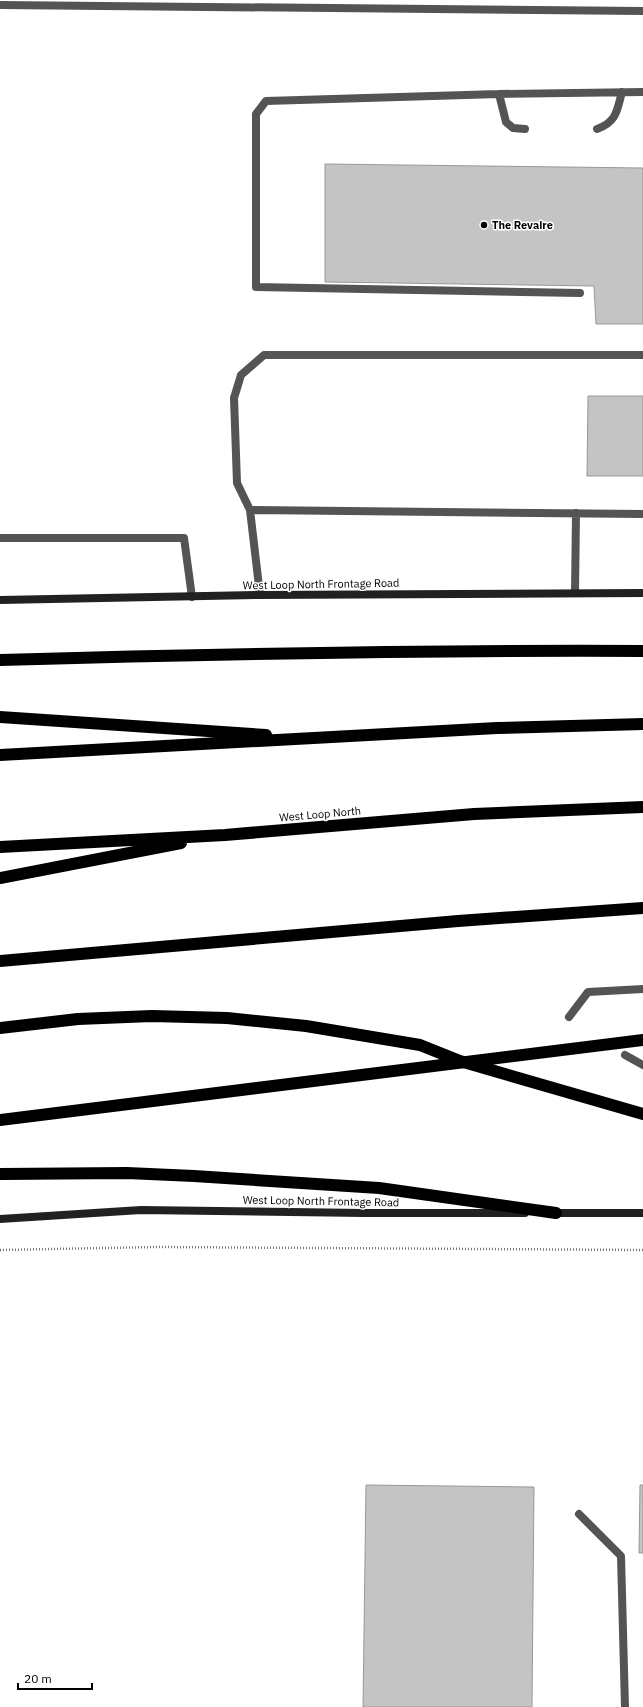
<svg xmlns="http://www.w3.org/2000/svg" width="643" height="1707" font-family="'IBM Plex Sans',sans-serif">
<rect width="100%" height="100%" fill="#fff"/>
<path fill="#c4c4c4" stroke="#989898" d="M325,164L643,168V324H596L594,286L325,282Z
M588,396H643V476H587Z
M366,1485L534,1487L532,1707H363Z
M640,1485H643V1553H639Z"/>
<g fill="none" stroke-linecap="round" stroke-linejoin="round">
<path stroke="#767676" stroke-width="2.5" stroke-dasharray="1 2" stroke-linecap="butt" d="M0,1250L156,1247L643,1250"/>
<path stroke="#545454" stroke-width="8" d="M0,5L643,11
M499,94L506,122L513,128L525,129
M597,129C617,122 617,110 622,92
M580,293L256,287V114L266,101L499,94L643,92
M250,510L643,514
M0,538H184L192,597
M575,593L576,513
M260,595L250,510L237,483L234,398L241,375L264,355H643
M569,1017L588,992L643,989
M625,1055L643,1065
M579,1514L621,1556L625,1707"/>
<path stroke="#212121" stroke-width="8" d="M0,600L260,595L643,593
M552,1213H643
M0,1219L141,1210L364,1213H525"/>
<path stroke="#000" stroke-width="12" d="M0,660C214,654 429,650 643,651
M0,717L266,735
M0,755L497,728L643,724
M0,847L225,835L474,814L643,807
M0,878L181,843
M0,961L458,921L643,908
M0,1028L78,1019L152,1016L227,1018L306,1026L420,1045L460,1061L643,1114
M0,1120L643,1040
M0,1174L127,1173L194,1176L379,1188L556,1213"/>
</g>
<circle fill="#000" stroke="#fff" stroke-width="1.5" cx="484" cy="225" r="4"/>
<g text-anchor="middle" stroke-width="3" stroke-linejoin="round" paint-order="stroke">
<g font-size="11" font-weight="bold" fill="#000" stroke="#fff" text-anchor="start">
<text x="492" y="229">The Revaire</text>
</g>
<g font-size="11" fill="#000" stroke="#fff">
<text transform="translate(321 584) rotate(-1)" y="4">West Loop North Frontage Road</text>
<text transform="translate(320 814) rotate(-5)" y="4">West Loop North</text>
<text transform="translate(321 1201) rotate(1)" y="4">West Loop North Frontage Road</text>
</g>
</g>
<path d="M18 1683v6h74v-6" fill="none" stroke="#000000" stroke-width="2"/>
<text x="24" y="1683" font-size="12" fill="#000000" stroke="#ffffff" stroke-width="3" paint-order="stroke">20 m</text>
</svg>
